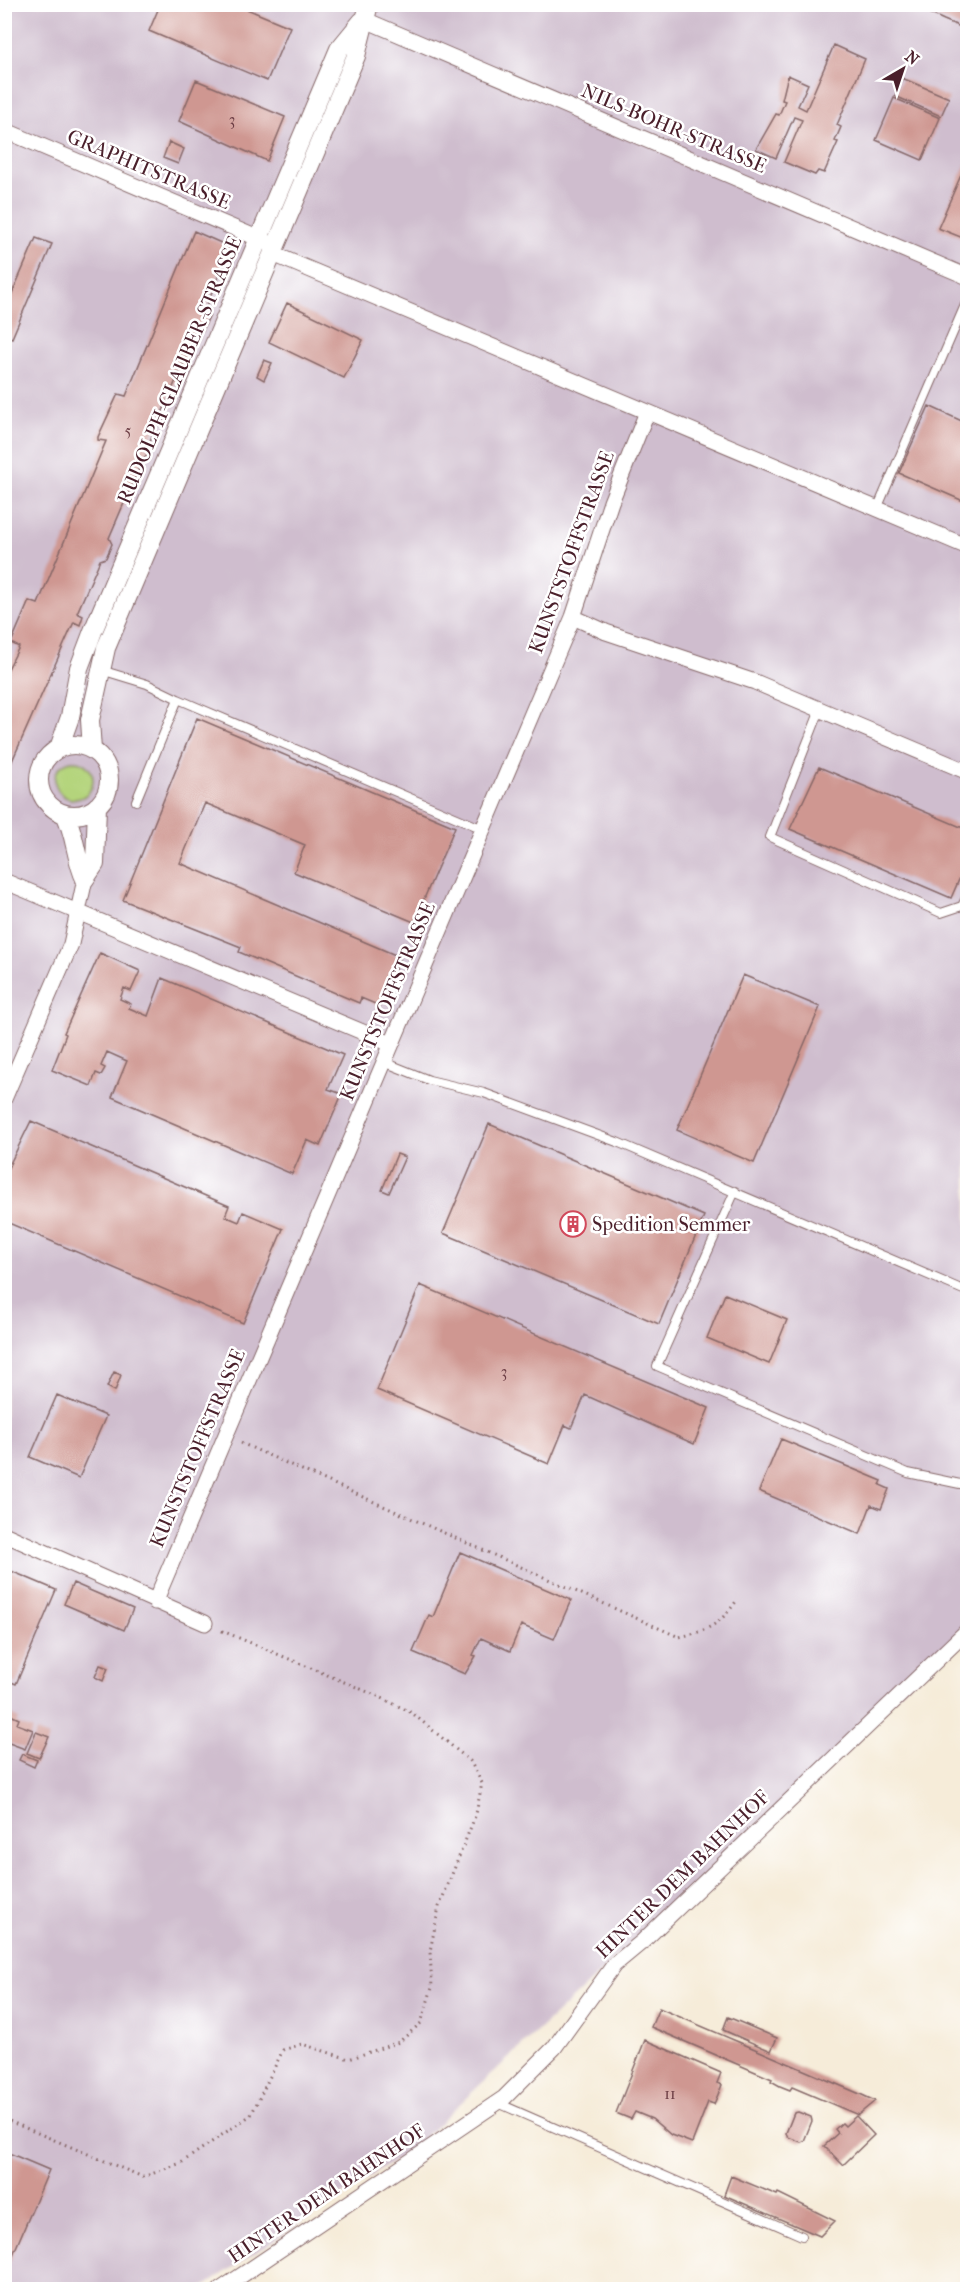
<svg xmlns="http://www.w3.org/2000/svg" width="972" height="2294" font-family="'IM FELL French Canon',serif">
<rect width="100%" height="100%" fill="#fff"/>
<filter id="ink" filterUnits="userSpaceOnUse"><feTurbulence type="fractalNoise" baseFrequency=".0167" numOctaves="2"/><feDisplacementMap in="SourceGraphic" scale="12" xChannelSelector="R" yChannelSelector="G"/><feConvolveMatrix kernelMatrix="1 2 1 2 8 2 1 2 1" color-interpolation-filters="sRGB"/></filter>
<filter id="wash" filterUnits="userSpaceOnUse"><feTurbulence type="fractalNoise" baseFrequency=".008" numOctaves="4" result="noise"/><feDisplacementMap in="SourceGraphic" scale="24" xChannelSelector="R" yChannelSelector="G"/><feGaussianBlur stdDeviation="1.35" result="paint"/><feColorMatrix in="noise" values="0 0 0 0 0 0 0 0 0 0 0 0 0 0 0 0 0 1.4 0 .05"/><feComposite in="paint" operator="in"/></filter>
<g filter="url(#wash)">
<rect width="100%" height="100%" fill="#f6ecd9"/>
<path fill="#cfbdce" d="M5,5H967V1630L408,2152L200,2289L5,2290Z"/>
<path fill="#b4d47b" stroke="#7f7a53" stroke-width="1.5" d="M55 780a19 19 0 1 1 38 0a19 19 0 1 1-38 0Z"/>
<g id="blocks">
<path fill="#cf9791" d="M909,4H968V30L944,20Z
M160,5H237L290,27L267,81L149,31Z
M834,45L865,59L837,125L841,127L835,141L838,142L824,173L818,171L815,175L784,162L802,120L794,117L776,158L756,149L776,114L779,115L785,101L782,100L788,75L808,84L798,106L806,110Z
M902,78L949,98L941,116L895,96Z
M196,80L285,117L267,161L179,121Z
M894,98L940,118L922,160L876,140Z
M169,142L184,149L178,164L163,158Z
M968,159V240L938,228Z
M194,231L230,247L205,309L210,314L203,330L196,333L163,411V420L157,424L148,446L150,452L143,459L109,538L112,544L106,558L100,560L77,613L83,616L80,625L74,622L4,779V677L19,647L11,643L29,601L38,604L106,441L98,440V437L118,394L126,396Z
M36,238L52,244L12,338L4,335V312Z
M287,303L363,340L344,378L269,342Z
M264,360L272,363L264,380L257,376Z
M929,406L966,423L968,419V503L899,473Z
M197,718L455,827L414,922L294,872L305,845L205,803L180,863L400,957L380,1006L361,998L359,1003L239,952L241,947L123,900Z
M819,767L968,830V859L951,898L790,829Z
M100,953L140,971L131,991L124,988L120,999L131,1004L129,1008L148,1016L162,978L343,1055L328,1089L342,1094L320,1146L307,1140L292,1174L112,1097L127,1061L107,1052L101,1066L105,1068L101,1075L96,1073L91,1086L52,1070L66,1034L64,1033Z
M743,975L820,1007L754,1163L677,1130Z
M31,1121L229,1206L225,1216L239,1222L243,1212L283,1229L243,1323L4,1221V1176Z
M489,1124L704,1216L659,1324L443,1233Z
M397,1154L405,1157L389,1193L382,1190Z
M420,1285L709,1408L694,1444L585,1395L571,1428L565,1425L549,1464L377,1390Z
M725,1294L787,1320L769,1364L707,1338Z
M114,1372L121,1375L115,1391L107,1387Z
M57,1395L106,1416L79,1478L30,1457Z
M781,1439L882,1481L880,1485L889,1489L881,1509L871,1505L860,1534L759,1491Z
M460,1552L571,1600L554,1639L521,1625L510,1651L481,1638L473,1655L476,1656L465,1674L413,1652L429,1615L433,1617Z
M4,1568L56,1590L16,1684L4,1679Z
M73,1583L133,1609L124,1630L64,1604Z
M100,1665L108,1668L103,1681L95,1677Z
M4,1712L19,1719L17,1724L33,1730L25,1749L9,1743L4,1754Z
M36,1732L49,1737L39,1758L27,1753Z
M22,1754L37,1760L34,1767L19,1760Z
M659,2008L860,2094L875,2101L858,2115L792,2087L790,2090L780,2086L771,2081L772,2079L651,2027Z
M728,2017L777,2038L771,2051L723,2030Z
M645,2040L721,2073L717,2083L722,2085L714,2104L708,2102L692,2143L671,2135L652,2119L635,2112L631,2119L616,2113Z
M798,2112L811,2117L812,2121L804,2141L801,2142L788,2137L786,2133L794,2113Z
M856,2116L874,2135L843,2165L824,2146L838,2133L835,2129L842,2123L845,2126Z
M4,2151L49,2170L9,2264L4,2262Z
M731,2176L777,2195L778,2193L835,2221L820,2236L724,2195Z"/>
</g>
</g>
<g filter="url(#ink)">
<use href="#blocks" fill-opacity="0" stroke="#866768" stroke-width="1.5"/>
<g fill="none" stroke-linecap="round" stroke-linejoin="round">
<g stroke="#866768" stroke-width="10">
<path id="service" d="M877,509L968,298
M101,670L147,684L178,699L136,801
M178,699L483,829
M820,710L770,837L941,913L962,906L968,894
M384,1062L429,1080L484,1093L617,1142L968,1292
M735,1191L657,1366L908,1473L960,1484L968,1482
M498,2103L802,2236"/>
</g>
<g stroke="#866768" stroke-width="17">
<path id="minor" d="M363,19L968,277
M4,130L269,243
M273,254L968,547
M573,617L606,632L755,682L968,772
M4,881L391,1044
M4,1099L71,944L85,879
M4,1534L205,1623
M155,1602L573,617L611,502L647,412
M220,2290L504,2098L554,2048L614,1965L643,1941L968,1630"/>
</g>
<g stroke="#866768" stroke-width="20">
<path id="tertiary" d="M39 780a35 35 0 1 1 70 0a35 35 0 1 1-70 0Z
M59,748L70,717L79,668L93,631L339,49L362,21
M92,750L90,720L106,648L356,56L369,4
M65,814C76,836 75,858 85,879
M85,879L95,864L97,806"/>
</g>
<path stroke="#866768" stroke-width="3" stroke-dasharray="1.5 4.5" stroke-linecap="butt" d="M241,1443L679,1637C707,1631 720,1625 737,1600
M4,2119L143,2177L181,2163L251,2115L283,2050L302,2044L349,2059L399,2042L421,2023L432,1988L430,1951L439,1907L476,1814L482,1783L470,1761L412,1713L380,1697L220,1630"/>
<use href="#service" stroke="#fff" stroke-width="8"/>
<use href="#minor" stroke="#fff" stroke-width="15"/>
<use href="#tertiary" stroke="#fff" stroke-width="18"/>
</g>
</g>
<defs>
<g id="building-ring" transform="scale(1.35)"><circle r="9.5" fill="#fff" stroke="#d1495b" stroke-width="1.5"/><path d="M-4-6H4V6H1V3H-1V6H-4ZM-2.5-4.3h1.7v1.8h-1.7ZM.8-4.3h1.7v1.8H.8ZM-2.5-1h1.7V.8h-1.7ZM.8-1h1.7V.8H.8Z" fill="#d1495b"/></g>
</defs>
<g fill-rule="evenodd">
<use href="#building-ring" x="573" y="1224"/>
</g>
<g text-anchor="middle" stroke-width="5" stroke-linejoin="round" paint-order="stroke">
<g font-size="16" fill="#6b3d44">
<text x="232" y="125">3</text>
<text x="128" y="436">5</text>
<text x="504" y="1377">3</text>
<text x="670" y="2099">11</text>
</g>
<g font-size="20" fill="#4a1f2b" stroke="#fff">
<text transform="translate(674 128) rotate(23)" y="7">NILS-BOHR-STRASSE</text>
<text transform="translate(149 169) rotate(23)" y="7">GRAPHITSTRASSE</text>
<text transform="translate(179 370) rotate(-67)" y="7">RUDOLPH-GLAUBER-STRASSE</text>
<text transform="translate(571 552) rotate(-70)" y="7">KUNSTSTOFFSTRASSE</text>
<text transform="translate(387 1001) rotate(-67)" y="7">KUNSTSTOFFSTRASSE</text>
<text transform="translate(197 1448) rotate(-67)" y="7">KUNSTSTOFFSTRASSE</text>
<text transform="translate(682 1874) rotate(-44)" y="7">HINTER DEM BAHNHOF</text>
<text transform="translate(326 2193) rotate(-34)" y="7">HINTER DEM BAHNHOF</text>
</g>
<g font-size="20" fill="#4a1f2b" stroke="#fff" text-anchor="start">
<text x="592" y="1231">Spedition Semmer</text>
</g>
</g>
<rect width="972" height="2294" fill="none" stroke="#fff" stroke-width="24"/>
<g transform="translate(903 69) rotate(39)" stroke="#ffffff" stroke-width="4.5" paint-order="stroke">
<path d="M0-4.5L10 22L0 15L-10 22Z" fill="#4a1f2b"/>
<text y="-9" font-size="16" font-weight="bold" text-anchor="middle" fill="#4a1f2b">N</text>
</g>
</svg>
